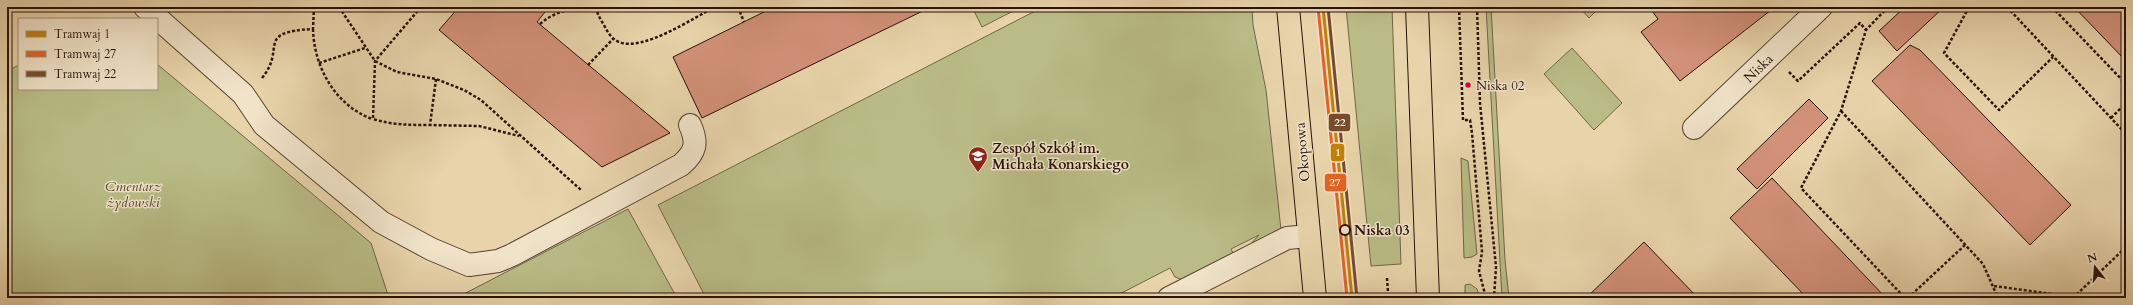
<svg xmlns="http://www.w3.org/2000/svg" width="2133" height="305" font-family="Cardo,serif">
<rect width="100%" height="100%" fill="#e8d4aa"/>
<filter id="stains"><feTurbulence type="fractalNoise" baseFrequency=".005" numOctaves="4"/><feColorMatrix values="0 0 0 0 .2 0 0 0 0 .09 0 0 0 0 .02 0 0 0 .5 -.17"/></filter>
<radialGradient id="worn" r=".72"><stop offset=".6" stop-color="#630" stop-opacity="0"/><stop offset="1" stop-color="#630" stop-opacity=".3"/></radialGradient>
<path fill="#b9bc86" stroke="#706647" d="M972,7H1021L982,27Z
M1043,7H1252L1253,25L1266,90L1281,230L1248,247L1259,235L1231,249L1234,255L1183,280L1175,277L1170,268L1112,298H706L658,205Z
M1346,7H1392L1401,264L1371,266Z
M1486,7H1491L1505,260L1509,298H1502Z
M1579,7H1600L1589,18Z
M1572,48L1622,103L1594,130L1544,74Z
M157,64L371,243L389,298H7V71L19,65V89H157Z
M1461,158L1468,161L1477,254L1472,257L1464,258Z
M628,209L677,298H456Z
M1470,284L1477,289L1480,298H1465V285Z"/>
<path fill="#d29179" stroke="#281108" d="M459,7H549L537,22L670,133L602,167L439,30Z
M774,7H931L702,118L673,57Z
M1649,7H1775L1680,81L1641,32L1658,19Z
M1905,7H1944L1897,51L1879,31Z
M2074,7H2126V61Z
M1910,45L1920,50L2071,205L2030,245L1872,81Z
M1809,99L1828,118L1757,189L1737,169Z
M1772,178L1886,298H1807L1730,218Z
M1644,242L1698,298H1586L1610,275Z"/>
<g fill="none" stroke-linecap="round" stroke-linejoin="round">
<g stroke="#584230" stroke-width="24">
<path id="minor" d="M145,7L243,94L264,125L381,222L431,249L469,265L498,261L512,255L681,165C696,152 698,143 690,125
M1694,128L1821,7
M1169,298L1287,238L1309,236"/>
</g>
<g stroke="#281108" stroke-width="24">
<path id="major" d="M1288,7L1315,298
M1417,7L1428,298"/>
</g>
<path stroke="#281108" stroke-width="2.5" stroke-dasharray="3 2" stroke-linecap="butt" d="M339,7L375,61L397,72L436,79L464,90L481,100L581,190
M421,7L375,61L373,119C392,125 410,125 430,125
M596,7C597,14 601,20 605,27C608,33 612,39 619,42C643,52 693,18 715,7
M738,7L744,22
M1459,7L1463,120H1470L1472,133L1482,252L1479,271L1486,298
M1477,7L1480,103L1496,267L1494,298
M1888,7L1866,30L1841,111L1801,188L1905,298
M1969,7L1944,53L1999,110L2053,57
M2007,7L2126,134
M2052,7L2126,84
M540,24C554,12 568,9 586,7
M313,29C314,67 335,105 372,119
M319,63L365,48
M588,65L613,39
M1789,72L1798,81L1860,23L1866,30
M262,78C287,48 254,32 313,29L314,7
M436,79L430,125L479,126L519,136
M1841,111L1983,264L1998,298
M2111,118L2126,103
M1387,278L1388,292
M1994,286L2074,297
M1908,298L1965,245
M2073,298L2126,247"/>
<use href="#minor" stroke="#f0e3c8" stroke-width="22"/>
<use href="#major" stroke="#e8d4aa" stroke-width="22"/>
<g stroke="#f0e3c8" stroke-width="6">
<path id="tram-1" d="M1323,7L1352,298"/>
</g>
<g stroke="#f0e3c8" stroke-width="6">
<path id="tram-2" d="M1318,7L1347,298"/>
</g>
<g stroke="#f0e3c8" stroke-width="6">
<path id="tram-3" d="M1328,7L1357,298"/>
</g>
<use href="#tram-1" stroke="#c38102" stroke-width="3"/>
<use href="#tram-2" stroke="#e86121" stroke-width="3"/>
<use href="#tram-3" stroke="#7a4b2a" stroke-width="3"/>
</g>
<defs>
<g id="school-pin" transform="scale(1)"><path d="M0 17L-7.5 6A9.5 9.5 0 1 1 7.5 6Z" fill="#8f2418" stroke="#f0e3c8"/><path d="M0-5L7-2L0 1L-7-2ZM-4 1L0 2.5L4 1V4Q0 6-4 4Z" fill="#fff"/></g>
</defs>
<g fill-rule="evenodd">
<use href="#school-pin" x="978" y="156"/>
</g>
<circle fill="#e4002b" stroke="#f0e3c8" stroke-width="1.5" cx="1468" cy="85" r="3.5"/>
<circle fill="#f0e3c8" stroke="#281108" stroke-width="2" cx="1345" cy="230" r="5"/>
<g text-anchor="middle" stroke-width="3" stroke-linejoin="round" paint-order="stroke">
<g font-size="13" fill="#281108" stroke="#f0e3c8" text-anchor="start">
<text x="1476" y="90">Niska 02</text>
</g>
<g font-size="14" fill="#281108" stroke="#f0e3c8">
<text transform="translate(1758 68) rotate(-44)" y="5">Niska</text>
<text transform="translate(1302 152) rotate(-95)" y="5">Okopowa</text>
</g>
<g font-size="14" font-weight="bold" fill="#281108" stroke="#f0e3c8" text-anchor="start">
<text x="992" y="153">Zespół Szkół im.<tspan x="992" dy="16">Michała Konarskiego</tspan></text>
</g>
<g font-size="14" font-style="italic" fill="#54442e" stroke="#f0e3c8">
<text x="133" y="191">Cmentarz<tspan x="133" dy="16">żydowski</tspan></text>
</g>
<g font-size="14" font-weight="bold" fill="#281108" stroke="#f0e3c8" text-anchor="start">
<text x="1354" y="235">Niska 03</text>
</g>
</g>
<g stroke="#f0e3c8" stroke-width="1.5">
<rect x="1328" y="113" width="23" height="19" rx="4" fill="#7a4b2a"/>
<rect x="1330" y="143" width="15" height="19" rx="4" fill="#c38102"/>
<rect x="1324" y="173" width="23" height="19" rx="4" fill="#e86121"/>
</g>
<g font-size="11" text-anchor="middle" font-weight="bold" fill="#fff">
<text x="1340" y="126">22</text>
<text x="1338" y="156">1</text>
<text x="1335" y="186">27</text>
</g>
<rect width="2133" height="305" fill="none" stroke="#e8d4aa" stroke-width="24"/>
<rect x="8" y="8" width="2117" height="289" fill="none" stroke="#281108" stroke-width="2"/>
<rect x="12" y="12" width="2109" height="281" fill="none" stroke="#281108"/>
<rect x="18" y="18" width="140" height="72" fill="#f0e3c8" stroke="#a08f7b"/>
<rect x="26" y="31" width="20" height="6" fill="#c38102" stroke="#a08f7b"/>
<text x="54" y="38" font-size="12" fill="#281108">Tramwaj 1</text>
<rect x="26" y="51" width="20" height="6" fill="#e86121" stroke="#a08f7b"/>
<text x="54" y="58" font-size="12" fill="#281108">Tramwaj 27</text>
<rect x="26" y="71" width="20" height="6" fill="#7a4b2a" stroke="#a08f7b"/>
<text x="54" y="78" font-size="12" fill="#281108">Tramwaj 22</text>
<g transform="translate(2095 267) rotate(343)" stroke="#f0e3c8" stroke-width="3" paint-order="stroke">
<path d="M0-3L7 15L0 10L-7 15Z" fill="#281108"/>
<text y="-6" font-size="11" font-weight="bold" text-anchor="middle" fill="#281108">N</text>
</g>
<rect width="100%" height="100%" filter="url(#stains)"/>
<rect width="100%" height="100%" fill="url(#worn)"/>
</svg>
